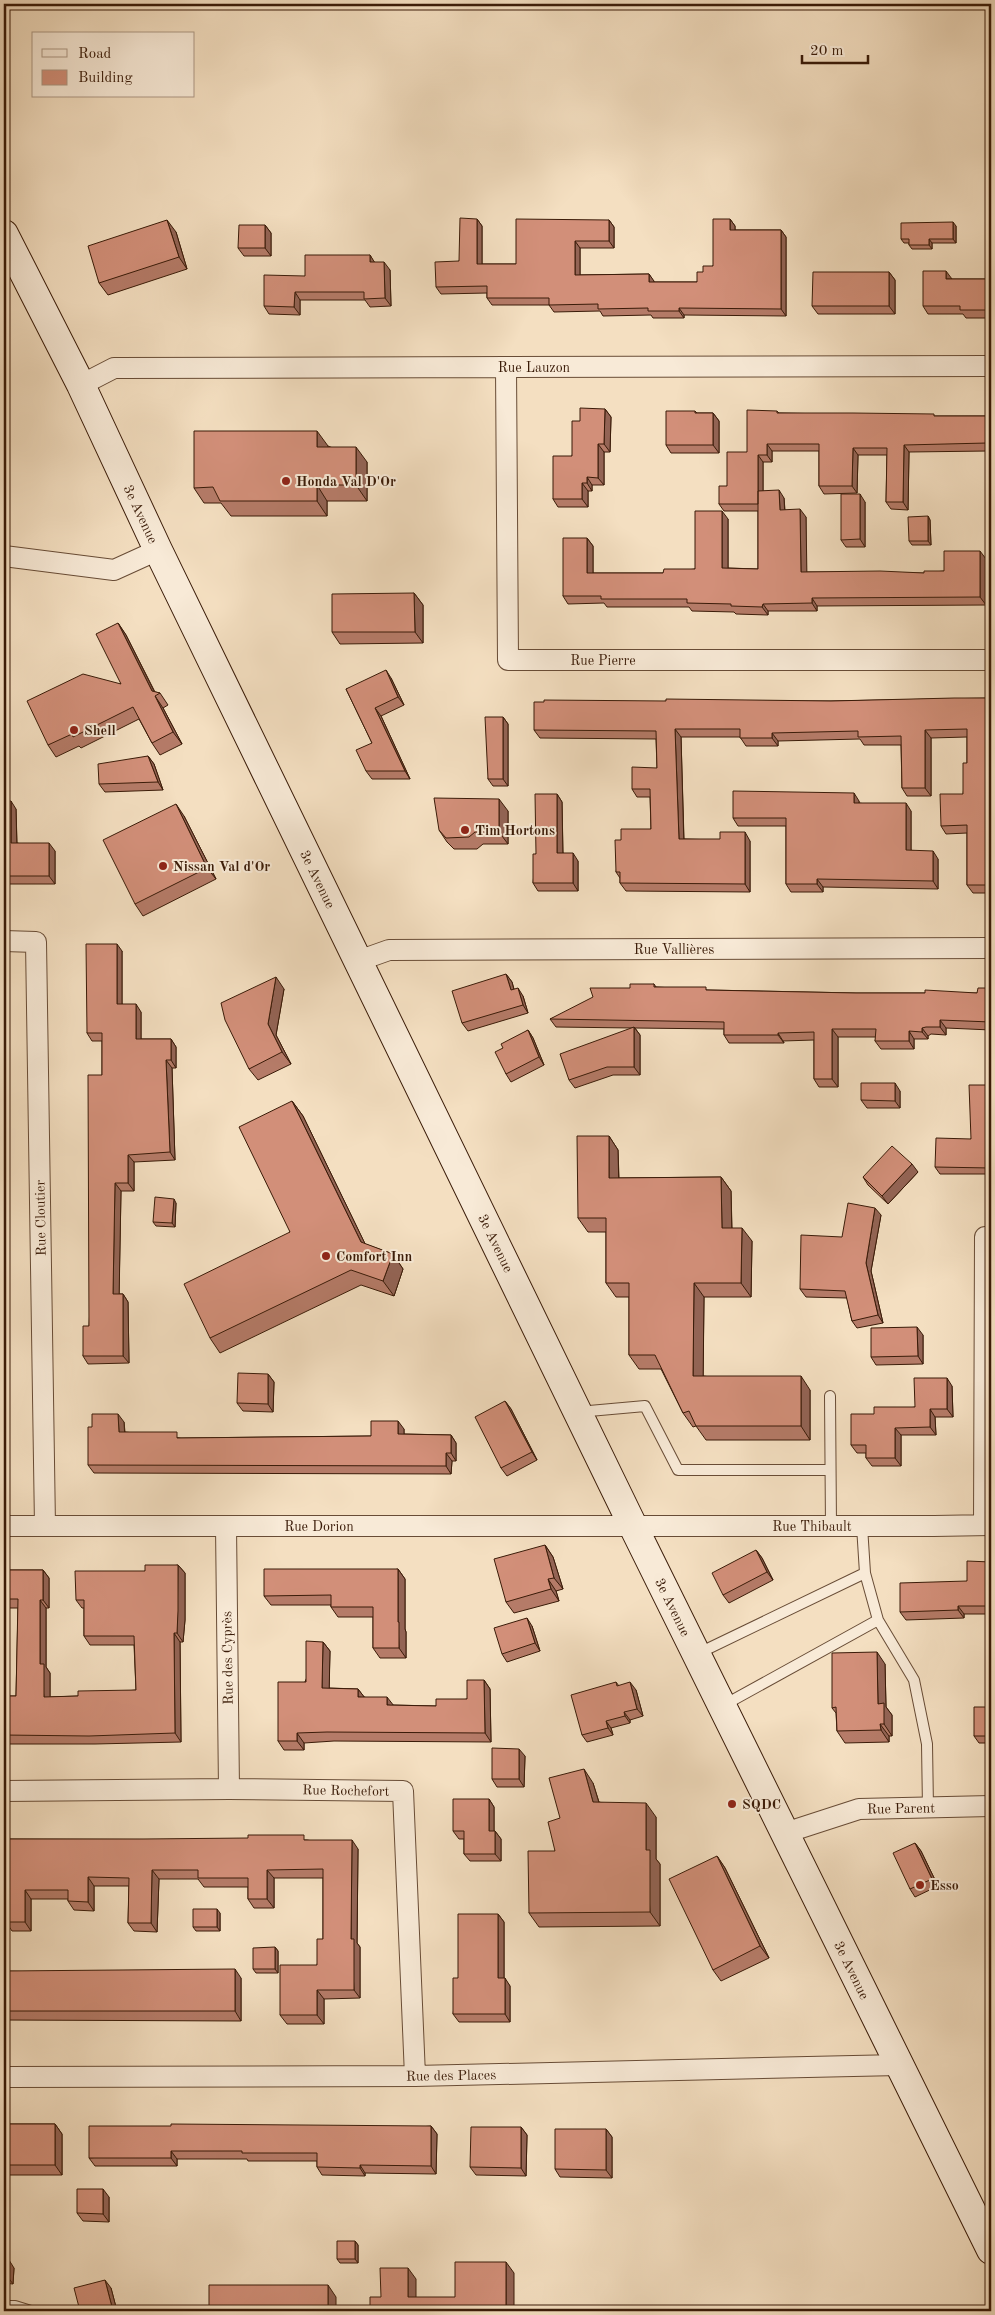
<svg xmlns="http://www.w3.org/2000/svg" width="995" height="2315" font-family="'Old Standard TT',serif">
<rect width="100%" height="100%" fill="#f4dfc1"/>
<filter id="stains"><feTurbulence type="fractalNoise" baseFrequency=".004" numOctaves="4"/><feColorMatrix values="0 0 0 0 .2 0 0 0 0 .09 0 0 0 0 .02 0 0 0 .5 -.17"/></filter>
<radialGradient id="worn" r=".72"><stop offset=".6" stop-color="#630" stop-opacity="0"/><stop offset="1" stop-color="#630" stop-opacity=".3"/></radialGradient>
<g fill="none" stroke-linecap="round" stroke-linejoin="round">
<g stroke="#684c36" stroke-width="12">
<path id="service" d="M830,1396L831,1526
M578,1412L645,1406L678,1470H830
M862,1526L865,1573L878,1620L914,1680L927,1744L928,1808
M697,1654L865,1573
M724,1705L878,1620
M4,2306H15L31,2311"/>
</g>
<g stroke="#684c36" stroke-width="22">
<path id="minor" d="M506,367L508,660H991
M81,385L114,368L991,366
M4,556L114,570L158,550
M4,941L36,942L45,1526
M358,961L389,950L991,948
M984,1525L985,1237H991
M4,1526H934L991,1525
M226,1526L229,1789
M4,1791L229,1789L403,1791L415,2076
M785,1833L859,1809L991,1806
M4,2077L415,2076L899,2065"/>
</g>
<g stroke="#3a1b08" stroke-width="30">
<path id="secondary" d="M4,234L81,385L158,550L633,1526L991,2250"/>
</g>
<use href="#service" stroke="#f8ead7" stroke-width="10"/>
<use href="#minor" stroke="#f8ead7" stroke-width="20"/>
<use href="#secondary" stroke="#f8ead7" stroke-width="28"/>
</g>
<path fill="#b57b68" stroke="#3a1b08" d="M28,4H37L30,6Z
M477,219L482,226V264H516L609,220L614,227V248H580V275L649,274L654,282H697L703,272L713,266L730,219L735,226V230H781L786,237V316L684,315V318H653L651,315L603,316L600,311L554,312L549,305H492L487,298V293L441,294L436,287L459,261Z
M265,225L271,233V256H244L238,248Z
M956,226V243H932V249H912L909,245V243H904L901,239Z
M176,232L187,269L108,295L99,283Z
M370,255L374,262L390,270L391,306L370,307L365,300H300V315L269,314L264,306L305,276Z
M889,272L895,280V314H818L812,306Z
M952,279H991V318H966L963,314H928L923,306Z
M605,409L611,417L610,452H604V485H592V491H588V507H558L553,499L572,456L580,421Z
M695,411L697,413H713L719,421V453H671L666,445Z
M777,411L779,413L935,416H991V506L988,501V451L909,452L908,510L891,509L886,502L887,455H858L857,493L824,494L819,486V451H772V462H763V491L784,498L785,510L806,517V572L924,573L944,571L986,559V605L817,606V611H768V615L736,614L734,612L692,611L689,607H607L604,603L568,604L563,596L587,538L593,546V573H663L695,569L728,519V568L758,569V511H724L719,504L727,486L747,452Z
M328,446L367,462V501H327V516H231L221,503H204L194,488Z
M865,502V547H846L841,540Z
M928,516L930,520L931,545H912L909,541Z
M414,593L423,605V643L340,644L332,632Z
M118,623L126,635L155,692L160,693L168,705L163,708L182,744L160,755L152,743L139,719L81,748L79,746L56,757L48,745L121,684Z
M391,678L404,705L381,716L410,779H372L366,771L372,743L346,689Z
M991,698V893H973L967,885V833L946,834L941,826L963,794L967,763V737L931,738V796H907L902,788L901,745H864L860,739L778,741V746H746L740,737H681L684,839L750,841V892L626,891L620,883V878L616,872L621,840L651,829L650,797H637L632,789L657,768L656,739L540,738L534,730L666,701H831Z
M503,717L508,724V786H493L488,779Z
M148,756L154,764L163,790L105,792L99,784Z
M557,794L562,802L563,853L578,861V891H538L533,883L536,854Z
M4,801L16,809L17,843L55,851V884H4Z
M859,801V803L911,811V850L938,859V889L823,887V892H791L786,884V826H738L733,818Z
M508,811V844H483L477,849H454L447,842L439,830Z
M184,816L216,879L143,916L135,904Z
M122,951V1004L141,1012V1039H171L176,1047V1068H172L175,1160L134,1162V1191H121L119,1294H123L128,1302L129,1363L88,1364L83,1356L89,1326L102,1075V1041H92L87,1033Z
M506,974L512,982L514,989L523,996L528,1013L468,1031L462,1023Z
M654,984L656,987L708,990L856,993H977L991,988V1030L946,1028V1035L931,1034L928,1036V1039H914V1049H881L875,1041L876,1037H838V1087H819L814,1079V1040L783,1041L784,1043H729L724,1035V1029L635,1028L640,1035V1075H613L575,1088L569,1080L633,1028L556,1027L550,1019Z
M284,989L276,1035L291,1064L258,1080L249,1069Z
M528,1030L533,1038L544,1065L511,1082L506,1074L503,1048Z
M991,1085V1174H940L935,1167L971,1139Z
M900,1091V1108H867L861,1100Z
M292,1101L303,1116L365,1244L393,1254L403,1269L394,1296L361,1285L220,1353L210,1338L290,1232Z
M609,1136L618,1150L619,1178L721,1177L731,1191L732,1228L752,1241L751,1297H704L703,1376L810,1390V1440H706L696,1426L693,1427L683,1413L661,1369H639L629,1355V1297H616L606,1283V1232H588L578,1218Z
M918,1172L888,1204L868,1185L863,1177Z
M176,1203L175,1227L156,1226L153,1222Z
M881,1215L871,1271L883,1323L857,1328L852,1321L847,1298L806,1297L800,1289L842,1237Z
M923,1335V1364L876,1365L871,1357Z
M268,1374L274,1382L273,1412L243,1411L237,1403Z
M952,1386L953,1417H935L936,1435H901V1466H872L866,1458V1453H857L851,1445L874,1414L915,1407Z
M505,1401L511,1409L537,1460L507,1476L501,1468Z
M124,1422L125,1432L181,1438L371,1436L404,1429V1434L451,1435L456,1443V1461H452L451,1474L94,1473L88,1465Z
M545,1545L553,1557L563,1589L556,1591L559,1601L514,1613L506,1602Z
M756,1550L762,1558L773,1580L729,1603L723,1595Z
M991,1562V1614H964V1618L906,1620L900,1612L967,1581Z
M178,1565L185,1573V1620L183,1642H180L181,1742L95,1744H4V1696H16L18,1608H4V1570H43L49,1578V1608H46V1667L50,1673V1697L78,1696L136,1690L134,1645H90L84,1636V1608H82L76,1600L145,1571Z
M398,1569L405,1579V1629L406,1632V1658H380L373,1648V1617H338L331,1607V1605H271L264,1596Z
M532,1626L540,1651L507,1662L502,1654Z
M323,1642L330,1651L329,1688L358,1689L364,1697L393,1705L436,1706L467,1699L484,1680L490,1689L491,1742L334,1741L304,1743V1750H284L278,1741Z
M885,1664L886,1707L892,1715V1736H889V1742L845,1743L837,1731L836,1713L832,1708Z
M616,1682L619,1686L636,1690L643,1716L630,1720V1723L611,1728L613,1735L587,1742L582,1735Z
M991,1707V1743H979L974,1736Z
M525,1756L524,1787H497L492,1779Z
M593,1783L599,1802L656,1817V1859L660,1864V1926L539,1927L529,1913L555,1851L560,1818Z
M489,1799L494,1807V1831H495L501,1839V1861H470L464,1854V1839H459L453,1831Z
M4,1839L307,1840L358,1849L357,1943L360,1947V1998L324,1999V2024H287L280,2015L317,1965L323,1939V1878H274V1908H254L248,1899V1887H204L198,1879H159L157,1932L134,1931L128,1923L129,1886H94V1911L74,1910L68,1901V1899H31V1931H12L6,1922V1877H4Z
M915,1843L921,1851L938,1886L915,1897L910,1889Z
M717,1856L725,1868L769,1958L721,1981L713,1970Z
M220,1913V1931H196L193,1927Z
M498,1914L504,1922V1978L510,1986V2022H459L453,2014L458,1978Z
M275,1947L278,1951V1973H256L253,1969Z
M4,1971L241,1978V2021L4,2020Z
M4,2124H55L62,2134V2175H4Z
M431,2126L437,2134L436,2174L365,2173V2176L322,2175L317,2167V2161H248L247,2159H177V2166H95L89,2158Z
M521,2127L527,2135L526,2176L476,2175L470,2167Z
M606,2129L612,2137V2178L560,2177L555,2169Z
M109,2197V2222L83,2221L77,2213Z
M355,2241L358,2245V2263H340L337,2259Z
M4,2259L14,2268L13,2284L4,2283Z
M111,2288L117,2311H80Z"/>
<path fill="#936455" stroke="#3a1b08" d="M477,219L482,226V272L477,264Z
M730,219L735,226V237L730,230Z
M167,220L176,232L187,269L179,257Z
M609,220L614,227V248L609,241Z
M953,222L956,226V243L953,239Z
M265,225L271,233V256L265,248Z
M781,230L786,237V316L781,309Z
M929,239L932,243V249L929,245Z
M575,241L580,248V282L575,275Z
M370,255L375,263L370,262Z
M384,262L390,270L391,306L385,298Z
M946,271L952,279H946Z
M889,272L895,280V314L889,306Z
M649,274L654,281V289L649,282Z
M295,292L300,300V315L294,307Z
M679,308L684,315V318L679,311Z
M605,409L611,417L610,452L604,444Z
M713,413L719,421V453L713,445Z
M317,431L328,446V462L317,447Z
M598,444L604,452V485L598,478Z
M767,444L772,451V462L767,455Z
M904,445L909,452L908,510L903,502Z
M356,447L367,462V501L356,485Z
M853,448L858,455L857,493L852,486Z
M758,455L763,462V511L758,504Z
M587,477L592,485V491L587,483Z
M582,483L588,491V507L582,499Z
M317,485L327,501V516L317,501Z
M779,490L784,498L785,517L780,510Z
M860,494L865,502V547L860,539Z
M800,509L806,517L807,580L801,572Z
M722,511L728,519V576L722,568Z
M928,516L930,520L931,545L928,541Z
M587,538L593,546V581L587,573Z
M980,551L986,559V605L980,597Z
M414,593L423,605V643L415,632Z
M812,598L817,606V611L812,603Z
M763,604L768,611V615L762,607Z
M118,623L126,635L156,695L152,691Z
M386,670L391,678L404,705L398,697Z
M155,696L163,708L182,744L173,732Z
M375,708L381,716L410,779L405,771Z
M503,717L508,724V786L503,779Z
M675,729L681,737L684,847L679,839Z
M925,730L931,738V796L925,788Z
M772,733L778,741V746L772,738Z
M989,750L991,753V797L990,795Z
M148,756L154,764L163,790L158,782Z
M854,793L859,801V811L854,803Z
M557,794L562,802L563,861L557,853Z
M499,799L508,811V844L499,832Z
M11,801L16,809L17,851L11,843Z
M906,803L911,811V858L906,850Z
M176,804L184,816L216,879L207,868Z
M745,832L750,841V892L745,884Z
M49,843L55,851V884L49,876Z
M933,851L938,859V889L933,881Z
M573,853L578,861V891L573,883Z
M817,879L823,887V892L817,884Z
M986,880L991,887V892L986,885Z
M117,944L122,951V1012L117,1004Z
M506,974L512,982L516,998L511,990Z
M276,977L284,989L276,1035L291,1064L282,1052L268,1024Z
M518,988L523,996L528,1013L523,1005Z
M136,1004L141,1012V1047L136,1039Z
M940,1020L946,1028V1035L940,1027Z
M634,1027L640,1035V1075L634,1067Z
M922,1028L928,1036V1039L922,1032Z
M832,1029L838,1037V1087L832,1079Z
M528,1030L533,1038L544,1065L539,1057Z
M909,1031L914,1039V1049L909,1041Z
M778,1033L783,1041L784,1043L778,1035Z
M171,1039L176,1047V1068L171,1060Z
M166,1060L172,1068L175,1160L170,1152Z
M895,1083L900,1091V1108L895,1101Z
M292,1101L303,1116L372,1258L361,1242Z
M609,1136L618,1150L619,1192L609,1178Z
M128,1155L134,1162V1191L128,1183Z
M912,1164L918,1172L888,1204L882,1196Z
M721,1177L731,1191L732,1241L722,1228Z
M115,1183L121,1191L119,1302L113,1294Z
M174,1199L176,1203L175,1227L172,1223Z
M875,1208L881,1215L871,1271L883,1323L878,1315L866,1263Z
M742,1228L752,1241L751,1297L741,1283Z
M393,1254L403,1269L394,1296L383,1281Z
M694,1283L704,1297L703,1390L693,1376Z
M123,1294L128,1302L129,1363L123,1356Z
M917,1327L923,1335V1364L918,1356Z
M268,1374L274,1382L273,1412L268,1404Z
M801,1376L810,1390V1440L801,1426Z
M947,1378L952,1386L953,1417L947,1409Z
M505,1401L511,1409L537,1460L532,1452Z
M930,1409L935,1417L936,1435L930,1427Z
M118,1414L124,1422L125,1440L119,1432Z
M398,1421L404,1429V1442L398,1434Z
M895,1428L901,1435V1466L895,1458Z
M451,1435L456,1443V1461L451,1453Z
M446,1453L452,1461L451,1474L446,1466Z
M545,1545L553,1557L563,1589L554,1578Z
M756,1550L762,1558L773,1580L767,1572Z
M178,1565L185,1573V1620L183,1642L177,1633Z
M398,1569L405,1579V1629L406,1632V1658L399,1648L398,1622Z
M43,1570L49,1578V1608L43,1600Z
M548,1579L556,1591L559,1601L551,1589Z
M40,1600L46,1608V1667L50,1673V1706L44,1697L40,1664Z
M958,1606L964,1614V1618L958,1610Z
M527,1618L532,1626L540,1651L535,1643Z
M174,1633L180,1642L181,1742L175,1733Z
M323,1642L330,1651L329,1698L322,1688Z
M877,1652L885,1664L886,1707L892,1715V1736L884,1724L878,1704Z
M484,1680L490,1689L491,1742L485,1733Z
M630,1682L636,1690L643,1716L637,1709Z
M358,1689L365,1698L358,1697Z
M387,1697L394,1706L387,1705Z
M624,1712L630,1720V1723L625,1716Z
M606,1721L611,1728L613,1735L608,1728Z
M880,1724L889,1736V1742L881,1730Z
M297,1733L304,1743V1750L297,1741Z
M519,1749L525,1756L524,1787L519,1779Z
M584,1769L593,1783L603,1816L593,1802Z
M489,1799L494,1807V1839L489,1831Z
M646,1803L656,1817V1859L660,1864V1926L650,1912L646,1850Z
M495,1831L501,1839V1861L495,1854Z
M352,1840L358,1849L357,1943L360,1947V1998L354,1990L351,1939Z
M915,1843L921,1851L938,1886L932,1879Z
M717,1856L725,1868L769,1958L760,1946Z
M152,1870L159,1879L157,1932L151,1923Z
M267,1870L274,1878V1908L267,1899Z
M88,1877L94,1886V1911L88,1902Z
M25,1890L31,1899V1931L25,1922Z
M217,1909L220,1913V1931L217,1927Z
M498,1914L504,1922V1986L498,1978Z
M275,1947L278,1951V1973L275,1969Z
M235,1969L241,1978V2021L235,2011Z
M505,1978L510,1986V2022L505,2014Z
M317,1990L324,1999V2024L317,2015Z
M55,2124L62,2134V2175L55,2165Z
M431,2126L437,2134L436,2174L431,2166Z
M521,2127L527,2135L526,2176L521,2168Z
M606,2129L612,2137V2178L606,2170Z
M171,2151L177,2159V2166L171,2158Z
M360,2165L365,2173V2176L360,2168Z
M103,2189L109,2197V2222L103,2214Z
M355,2241L358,2245V2263L355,2259Z
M9,2260L14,2268L13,2284L7,2276Z
M506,2262L514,2273V2311H506Z
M408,2268L416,2279V2309L408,2297Z
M105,2280L111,2288L117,2311H116L112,2307Z
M328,2285L336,2297V2311H328Z"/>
<path fill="#d28f79" stroke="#3a1b08" d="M460,218L477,219V264H516V219L609,220V241H575V275L649,274V282H697V272H703V266H713V219H730V230H781V309L679,308V311H648V308L598,309V304L549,305V298H487V286L436,287L435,262L459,261Z
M167,220L179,257L99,283L88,246Z
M953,222V239H929V245H909V239H901V223Z
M239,225H265V248H238Z
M305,255H370V262H384L385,298L364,299V292H295L294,307L264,306V275L305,276Z
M923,271H946V279H991V310H960V306H923Z
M813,272H889V306H812Z
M580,408L605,409L604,444H598V478L587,477V483H582V499H553V456H572V421H580Z
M747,410L777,411V413H853L934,414V416H991V501H988L987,443L904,445L903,502H886L887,448H853L852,486H819V444H767V455H758V504H719V486H727V452H747Z
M666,411H695V413H713V445H666Z
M194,431H317V447H356V485H317V501H220L213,487L194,488Z
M779,490L780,510L800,509L801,572L880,571L924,573V571H944V551H980V597L812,598V603L763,604L762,607L731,606V604L687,603V599H601V596H563V538H587V573H663L664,569H695V511H722V568L758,569V491Z
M841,494H860V539L841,540Z
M928,516V541H909L908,517Z
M414,593L415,632H332V594Z
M118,623L152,691L160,693L155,696L173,732L152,743L133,707L73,737L72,734L48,745L27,701L83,674L121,684L96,634Z
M386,670L398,697L375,708L405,771H366L356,750L372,743L346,689Z
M954,698H991V750H989L990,795H991V880H986V885H967V825L941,826L940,794H963V763H967V729L925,730V788H902L901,736L858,737V731L772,733V738H740V729H675L679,839H720V832H745V884L620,883V872H616L615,840H621V829H651L650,789H632V767L657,768L656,731L534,730V702H544V700L666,701V699L831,701Z
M485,717H503V779H488Z
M148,756L158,782L99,784L98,764Z
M733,791L854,793V803H906V850L933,851V881L817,879V884H786V818H733Z
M535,794H557V853H573V883H533V854H536Z
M434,798L499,799V832H475L469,837L446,838L439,830Z
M4,801H11V843H49V876H4Z
M176,804L207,868L135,904L103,840Z
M86,944H117V1004H136V1039H171V1060H166L170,1152L128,1155V1183H115L113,1294H123V1356H83V1326H89L88,1075H102V1033H87Z
M506,974L511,990L518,988L523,1005L462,1023L452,991Z
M276,977L268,1024L282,1052L249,1069L225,1020L221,1003Z
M630,984H654V987H706V990L856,993H925V990L977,993L978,988H991V1022L940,1020V1027H926L922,1028V1032L909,1031V1041H875L876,1029H832V1079H814V1032L778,1033V1035H724V1022L550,1019L593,997L590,988H630Z
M634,1027V1067H607L569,1080L560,1054Z
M528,1030L539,1057L506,1074L495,1052L503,1048L501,1044Z
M861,1083H895V1101L861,1100Z
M969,1085H991V1168L935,1167L936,1138L971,1139Z
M292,1101L361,1242L393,1254L383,1281L351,1270L210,1338L184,1284L290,1232L239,1127Z
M577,1136H609V1178L721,1177L722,1228H742L741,1283H694L693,1376H801V1426H696L689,1411L683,1413L655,1355H629V1283H606V1218H578Z
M892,1146L912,1164L882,1196L863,1177Z
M155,1197L174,1199L172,1223L153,1222Z
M848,1203L875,1208L866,1263L878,1315L852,1321L845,1291L800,1289L801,1235L842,1237Z
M917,1327L918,1356L871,1357V1328Z
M238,1373L268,1374V1404L237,1403Z
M914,1378H947V1409H930V1427L895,1428V1458H866V1445H851V1414H874V1407H915Z
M505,1401L532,1452L501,1468L475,1417Z
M92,1414H118L119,1432H177V1438L371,1436V1421H398V1434L451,1435V1453H446V1466L88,1465V1427H92Z
M545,1545L554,1578L548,1579L551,1589L506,1602L494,1559Z
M756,1550L767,1572L723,1595L712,1573Z
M967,1561L991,1562V1606H958V1610L900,1612V1583L967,1581Z
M145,1565H178V1611L177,1633H174L175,1733L89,1736L4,1735V1696H16L18,1599H4V1570H43V1600H40V1664H44V1697L78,1696V1691L136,1690L134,1636H84V1600H76L75,1571H145Z
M264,1569H398V1622H399V1648H373V1607H331V1595L264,1596Z
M527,1618L535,1643L502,1654L494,1628Z
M306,1641L323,1642L322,1688L358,1689V1697H387V1705L436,1706V1699H467V1680H484L485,1733L327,1732L297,1733V1741H278V1682H306Z
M877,1652L878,1704L884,1703V1724H880L881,1730L837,1731L836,1707L832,1708V1653Z
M616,1682L617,1686L630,1682L637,1709L624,1712L625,1716L606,1721L608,1728L582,1735L571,1695Z
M974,1707H991V1736H974Z
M492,1748L519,1749V1779H492Z
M584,1769L593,1802L646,1803V1850H650V1912L529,1913L528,1851H555L548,1822L560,1818L549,1778Z
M453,1799H489V1831H495V1854H464V1831H453Z
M248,1835H304V1840H352L351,1939H354V1990H317V2015H280V1965H317V1939H323V1869L267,1870V1899H248V1878H198V1870H152L151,1923H128L129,1878L88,1877V1902L68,1901V1890H25V1922H6V1869H4V1839H143L248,1838Z
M915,1843L932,1879L910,1889L893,1853Z
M717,1856L760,1946L713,1970L669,1879Z
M193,1909H217V1927H193Z
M458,1914H498V1978H505V2014H453V1978H458Z
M275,1947V1969H253V1948Z
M235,1969V2011H4V1971Z
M4,2124H55V2165H4Z
M171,2124L431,2126V2166L360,2165V2168L317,2167V2153H242V2151H171V2158H89V2126H171Z
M471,2127H521V2168L470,2167Z
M555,2129H606V2170L555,2169Z
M77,2189H103V2214L77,2213Z
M337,2241H355V2259H337Z
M4,2259L9,2260L7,2276H4Z
M455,2262H506V2311H370V2297H381L380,2268H408V2297H455Z
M105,2280L112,2307L95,2311H80L74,2288Z
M209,2285H328V2311H209Z"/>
<g fill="#8f2418" stroke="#f8ead7" stroke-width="2">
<circle cx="286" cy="481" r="5"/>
<circle cx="74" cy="730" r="5"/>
<circle cx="465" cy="830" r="5"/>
<circle cx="163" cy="866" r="5"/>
<circle cx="326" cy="1256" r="5"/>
<circle cx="732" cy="1804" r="5"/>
<circle cx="920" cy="1885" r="5"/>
</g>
<g text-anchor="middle" stroke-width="4" stroke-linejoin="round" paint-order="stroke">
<g font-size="14" fill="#3a1b08" stroke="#f8ead7">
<text x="534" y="372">Rue Lauzon</text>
<text transform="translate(141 514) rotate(65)" y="5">3e Avenue</text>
<text x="603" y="665">Rue Pierre</text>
<text transform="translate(318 879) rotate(64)" y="5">3e Avenue</text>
<text x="674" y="954">Rue Vallières</text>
<text transform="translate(40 1218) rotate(-91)" y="5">Rue Cloutier</text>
<text transform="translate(496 1243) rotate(64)" y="5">3e Avenue</text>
<text x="319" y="1531">Rue Dorion</text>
<text x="812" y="1531">Rue Thibault</text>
<text transform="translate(673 1607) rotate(64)" y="5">3e Avenue</text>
<text transform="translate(227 1658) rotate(-91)" y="5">Rue des Cyprès</text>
<text transform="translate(346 1790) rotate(1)" y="5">Rue Rochefort</text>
<text transform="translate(901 1808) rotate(-1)" y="5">Rue Parent</text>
<text transform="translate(852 1970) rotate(64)" y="5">3e Avenue</text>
<text transform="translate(451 2075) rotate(-1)" y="5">Rue des Places</text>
</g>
<g font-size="14" font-weight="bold" fill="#3a1b08" stroke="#f8ead7" text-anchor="start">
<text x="296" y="486">Honda Val D'Or</text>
<text x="84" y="735">Shell</text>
<text x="475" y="835">Tim Hortons</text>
<text x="173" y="871">Nissan Val d'Or</text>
<text x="336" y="1261">Comfort Inn</text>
<text x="742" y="1809">SQDC</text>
<text x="930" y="1890">Esso</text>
</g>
</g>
<rect width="995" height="2315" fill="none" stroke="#f4dfc1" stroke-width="20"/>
<rect x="5" y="5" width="985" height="2305" fill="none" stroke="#3a1b08" stroke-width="2.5"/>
<rect x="10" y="10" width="975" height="2295" fill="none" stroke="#3a1b08"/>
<rect x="32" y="32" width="162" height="65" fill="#f8ead7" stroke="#ac9784"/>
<rect x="42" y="49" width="25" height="8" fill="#f8ead7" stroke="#ac9784"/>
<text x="78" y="58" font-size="15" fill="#3a1b08">Road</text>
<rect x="42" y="70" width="25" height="15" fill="#d28f79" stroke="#ac9784"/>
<text x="78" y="82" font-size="15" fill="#3a1b08">Building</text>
<path d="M802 55v8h66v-8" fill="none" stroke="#3a1b08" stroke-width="2.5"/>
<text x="810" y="55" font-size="15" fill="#3a1b08" stroke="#f8ead7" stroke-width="4" paint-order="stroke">20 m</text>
<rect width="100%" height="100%" filter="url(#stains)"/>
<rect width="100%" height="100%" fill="url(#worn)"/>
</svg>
